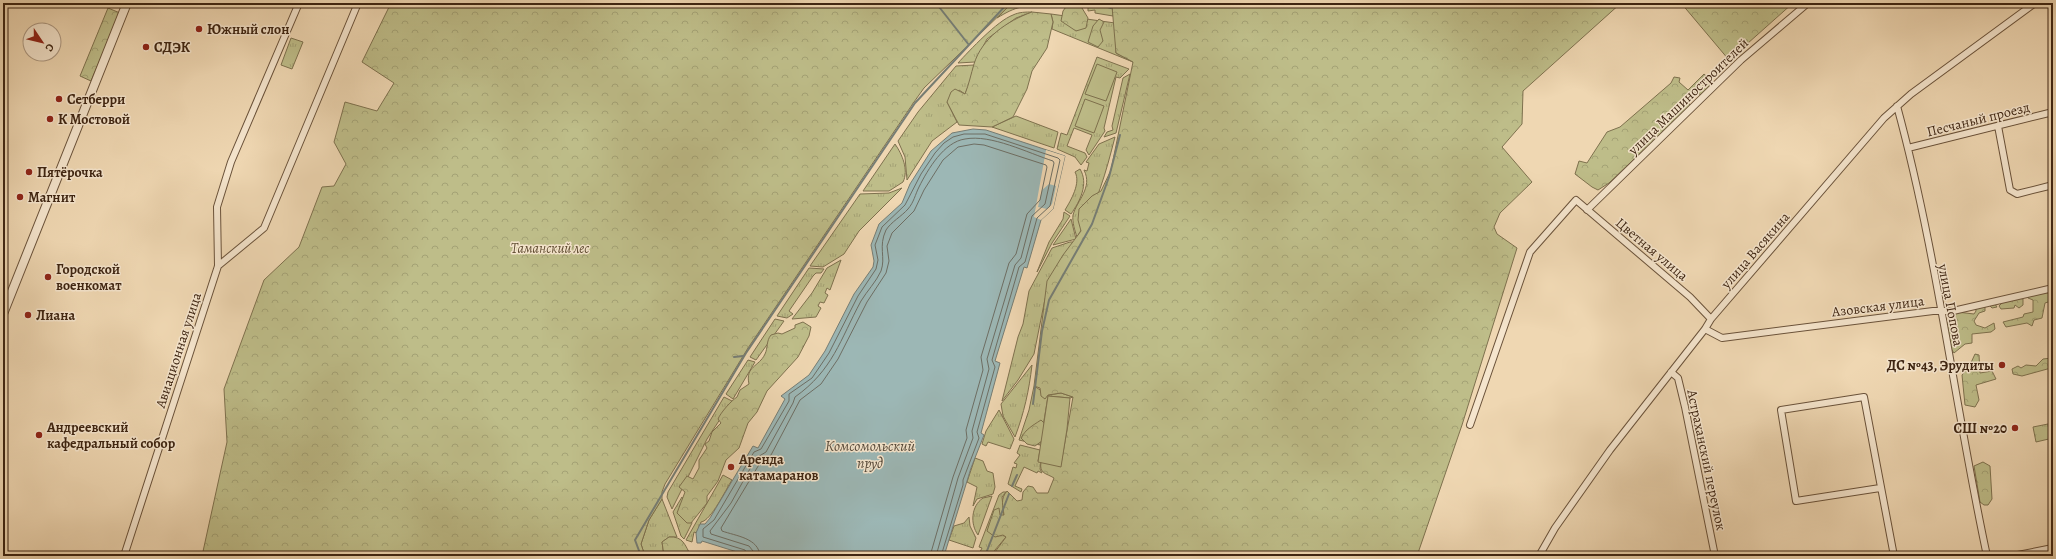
<svg xmlns="http://www.w3.org/2000/svg" width="2056" height="559" font-family="Alegreya,serif">
<defs>
<pattern id="grass-tufts" width="24" height="20" patternUnits="userSpaceOnUse"><rect width="24" height="20" fill="#bebd89"/><path d="M3 7l-1-3M5 7V3M7 7l1-3M15 17l-1-3M17 17v-4M19 17l1-3" fill="none" stroke="#a4a275"/></pattern>
<pattern id="forest-crowns" width="20" height="18" patternUnits="userSpaceOnUse"><rect width="20" height="18" fill="#bebd89"/><path d="M2 6a3 3 0 1 1 6 0M12 15a3 3 0 1 1 6 0" fill="none" stroke="#a4a275"/></pattern>
</defs>
<rect width="100%" height="100%" fill="#efd7b2"/>
<filter id="stains"><feTurbulence type="fractalNoise" baseFrequency=".005" numOctaves="4"/><feColorMatrix values="0 0 0 0 .2 0 0 0 0 .09 0 0 0 0 .02 0 0 0 .5 -.17"/></filter>
<radialGradient id="worn" r=".72"><stop offset=".6" stop-color="#630" stop-opacity="0"/><stop offset="1" stop-color="#630" stop-opacity=".3"/></radialGradient>
<path fill="url(#grass-tufts)" stroke="#7e714e" d="M1012,3H1047V7C1023,5 1017,6 997,18Z
M1088,3H1106L1112,5L1113,16L1095,13V10L1088,11Z
M1032,12L1016,18L987,39L975,62L958,63C970,50 997,21 1013,15C1019,12 1026,12 1032,12Z
M1051,14L1115,23L1116,53L1133,62L1052,29L1053,22Z
M291,38L303,42L292,69L281,65Z
M1097,57L1129,69L1120,78L1116,77L1104,128L1105,131L1089,155L1086,150L1092,135L1074,128L1067,146L1085,153L1087,157L1081,165L1075,157L1057,149L1061,133L1067,135Z
M974,65L970,82L965,94L959,90L947,102L957,122L932,141L907,180L905,157L898,141L918,112L956,66Z
M1130,74L1116,133L1104,137L1107,132L1113,130L1112,126L1123,78Z
M1016,116L1058,132L1054,148L992,127Z
M1115,137C1106,172 1097,206 1077,237C1075,231 1072,222 1073,215C1077,200 1093,188 1084,170L1087,171L1089,163L1086,162L1099,144Z
M895,144C902,154 909,170 903,182L889,191H863Z
M1080,169C1089,184 1080,201 1071,214L1065,210C1071,200 1081,183 1075,172Z
M902,188L859,231L844,254L823,267L810,266L860,194L889,193Z
M1064,212L1070,216L1052,243L1037,272L1049,242L1063,219Z
M1071,219L1076,239L1053,245Z
M1070,242H1075L1045,299L1034,354L1018,380L1002,401L1018,337L1023,324L1029,291L1052,248Z
M841,260L830,290L827,288L825,293L828,295L824,303L820,302L818,306L821,308L816,317L792,319L812,293L827,268Z
M809,268L824,269L821,273H816L813,276L789,311L793,314L787,318L777,316Z
M775,319L784,321L756,360L750,357Z
M748,360L755,362L733,399L726,394Z
M1032,365C1029,391 1024,413 1015,437L1003,416L1001,404Z
M1034,386L1048,395L1061,393L1073,397L1070,398L1048,396L1040,445L1019,440L1029,410Z
M724,397L732,401L707,439L672,509L667,497L668,492Z
M999,410L1014,439L1010,449L988,442L986,446L982,444L986,431Z
M2053,423V438L2036,442L2033,427Z
M1020,445L1040,450L1038,461L1041,462L1040,469L1042,473L1038,471L1037,473L1024,467L1015,486L1022,489L1021,492L1008,484L1013,467L1016,468L1017,464L1014,463L1020,455L1017,453Z
M975,458L983,461L987,471L993,473L995,487L993,494L977,499L973,506L977,487L967,482Z
M723,475L732,480C726,489 711,521 701,522L697,533L694,532L692,542L686,540Z
M1003,492H1006L1002,497L1004,516L1000,515L1003,535L1006,537L995,550L992,556H976L978,552H980L982,548L979,547L999,495Z
M992,496L978,535C970,524 971,506 983,498Z
M682,497L692,523L684,539L681,536L673,512Z
M662,499L677,537H669L662,542L664,556H645L641,544L649,520Z
M969,517L970,526L976,538L973,548L949,540L954,526L964,523Z"/>
<path fill="url(#forest-crowns)" stroke="#7e714e" d="M391,3H1012L924,88L914,102L748,348L665,484L662,492V499L649,520L641,544L645,556H202L227,442L224,389L264,280L299,247L322,187L334,186L346,164L334,142L345,102L377,111L394,83L362,62Z
M1081,3L1082,8L1088,18L1086,28L1076,31L1061,21L1063,11L1068,4Z
M1106,3H1621L1523,91L1522,124L1502,147L1532,182L1500,213L1494,227L1497,234L1517,248L1462,425L1417,556H992L1006,537L1003,535L995,537L987,531L994,510L999,508L1000,515H1004C1003,506 1000,499 1007,491L1017,501L1022,500L1023,492L1028,486L1033,487L1037,493H1048L1054,478C1046,473 1039,474 1041,462C1049,459 1053,461 1059,467L1061,464L1073,397L1061,393L1048,395L1045,399L1041,396L1040,388L1034,386L1047,281L1063,255L1081,231L1078,220L1079,209L1092,196L1101,191L1111,170L1133,62L1116,53L1112,6Z
M1681,3H1793L1729,60Z
M108,8L120,13L91,81L80,76Z
M1032,12L1051,14L1053,22L1047,48L1032,71L1027,89L1013,117L992,127L959,125L947,102L951,92L955,89L965,94C969,84 971,74 974,64C982,38 1007,21 1032,12Z
M1099,19L1104,22L1100,30L1103,41L1098,47L1088,42L1093,26Z
M1704,74L1714,83L1702,95L1691,91L1687,97L1690,106L1609,183L1598,190L1592,187L1575,174L1579,161L1587,163L1607,132L1620,127L1671,83L1674,77L1680,78L1679,82L1688,90Z
M2053,288L2051,301L2045,303L2042,318L2034,320L2032,326L2027,323L2006,327L2003,322L2023,317L2024,314L2033,312V300L2028,298L2030,294Z
M2018,298L2023,299V305L2019,308L2015,305L2014,308L2001,309L1999,306L2006,299L2015,300Z
M1992,300L1997,307L1992,308L1988,304H1985V311L1979,313L1974,321L1976,325L1985,328L1994,323L1995,329L1991,332L1972,334V343L1965,344L1954,353L1950,347L1946,324L1957,312L1974,314L1976,311L1975,304Z
M803,322L811,327L809,336L798,357L767,391L757,412L748,423L739,448L726,460L718,481L707,496V503L691,523H687L677,513L685,492L679,487L687,476L693,479L699,468V460L707,448L705,444L709,441L712,432L721,423L718,419C721,412 731,401 737,397L740,390L749,384C745,366 759,367 765,354C768,348 766,341 771,335L778,333L782,334L795,328V325Z
M1975,354L1979,355L1980,373L1992,371L1996,379L1976,385L1979,400L1975,407L1965,405L1962,375L1969,367Z
M2052,358L2053,368H2051L2022,376L2013,374L2012,369L2018,366L2021,368L2026,365L2036,366L2043,359Z
M1041,420L1044,423L1046,438L1035,446L1027,444L1021,438C1026,429 1032,426 1041,420Z
M1983,462L1990,466L1992,499L1988,505H1984L1980,502L1974,466Z
M669,537C683,536 685,545 691,556H664L662,542Z"/>
<path fill="#bebd89" stroke="#7e714e" d="M1097,64L1117,72L1106,101L1085,94Z
M1085,99L1104,106L1094,133L1075,126Z
M1048,396L1070,398L1067,429L1061,467L1038,462Z"/>
<path fill="#9cb7b5" stroke="#767d74" d="M973,129L986,130L1065,156L1053,209L1041,220L1027,268L1024,267L995,361L1000,363L981,433L984,435L971,468L944,556H750L702,541L701,543H697L696,533L700,524H705L710,518L753,446L758,448L785,399L781,396L809,375L825,351L854,294L873,267L874,261L871,245L879,224L902,203L910,184L931,151L952,133Z"/>
<path fill="#efd7b2" fill-rule="evenodd" d="M1046,150L1065,156L1053,209L1041,220L1034,217ZM1049,184L1056,186L1052,204L1047,209L1038,207L1042,190Z"/>
<g fill="none" stroke-linecap="round" stroke-linejoin="round">
<path stroke="#6d6e64" stroke-width="1" d="M748,556L745,550L703,537V529L714,520L754,452L761,449L789,401V394L812,378L829,353L858,296L876,269L878,260L875,245L882,227L905,205L921,174L935,153L944,143L953,137L964,134H985L1058,158L1060,160L1050,206L1037,218L1025,262L1019,267L992,360L995,367L977,432L979,438L963,480V485L941,556
M753,556V551L749,546L711,534L710,531L731,503L756,458L766,452L793,403L795,397C833,370 840,340 861,301C867,291 876,282 881,271C886,257 878,247 886,230C891,222 902,216 908,209C914,202 915,195 919,187C928,169 944,142 965,139C991,134 1028,153 1053,161L1054,163L1045,204L1032,216L1021,258L1015,265L987,359L989,369L972,431L973,438L958,478L936,556
M760,556C759,538 736,536 722,531L721,528L760,463L771,455L800,400L821,384L838,359L867,302L886,273L889,261L887,246L892,233L914,211L924,190L943,160L958,147L974,144L984,145L1046,165L1047,167L1040,200L1027,214L1016,254L1009,263L981,357L983,370L966,430L967,438L953,477L930,556"/>
<path stroke="#767d74" stroke-width="2" d="M936,3L969,45
M1094,3L1111,8
M734,357L743,356
M1033,404L1042,331L1049,300L1092,224L1109,177L1120,135
M1012,486L1017,475
M641,556L635,540L746,353L915,103L1008,3
M696,556V555
M985,556L1009,494"/>
<g stroke="#6a523a" stroke-width="8">
<path id="minor" d="M1897,106C1937,253 1955,407 1987,556
M1998,126L2010,190L2017,194L2053,185
M1908,148L2053,112
M1587,210L1741,60L1808,3
M218,266L264,228L358,3
M1705,329L1722,338L1933,311H1953L2053,288
M1671,372L1678,378L1685,407L1715,556
M1470,425L1530,252L1576,200L1690,297L1711,319
M1880,488L1796,501L1781,410L1864,397L1894,556
M124,556L218,266L217,207L231,162L299,3
M1539,556L1555,528L1610,450L1705,329L1711,319L1884,118L1911,94L2035,3"/>
</g>
<g stroke="#6a523a" stroke-width="10">
<path id="tertiary" d="M3,314L127,3
M2018,556L2053,549"/>
</g>
<use href="#minor" stroke="#f5e5cd" stroke-width="6"/>
<use href="#tertiary" stroke="#f5e5cd" stroke-width="8"/>
</g>
<g fill="#8f2418" stroke="#f5e5cd" stroke-width="1.5">
<circle cx="199" cy="29" r="4"/>
<circle cx="146" cy="47" r="4"/>
<circle cx="59" cy="99" r="4"/>
<circle cx="50" cy="119" r="4"/>
<circle cx="29" cy="172" r="4"/>
<circle cx="20" cy="197" r="4"/>
<circle cx="48" cy="277" r="4"/>
<circle cx="28" cy="315" r="4"/>
<circle cx="2002" cy="365" r="4"/>
<circle cx="2015" cy="428" r="4"/>
<circle cx="39" cy="435" r="4"/>
<circle cx="731" cy="467" r="4"/>
</g>
<g text-anchor="middle" stroke-width="3" stroke-linejoin="round" paint-order="stroke">
<g font-size="14" font-weight="bold" fill="#3e2512" stroke="#f5e5cd" text-anchor="start">
<text x="207" y="34">Южный слон</text>
<text x="154" y="52">СДЭК</text>
<text x="67" y="104">Сетберри</text>
<text x="58" y="124">К Мостовой</text>
<text x="37" y="177">Пятёрочка</text>
<text x="28" y="202">Магнит</text>
<text x="56" y="274">Городской<tspan x="56" dy="16">военкомат</tspan></text>
<text x="36" y="320">Лиана</text>
<text x="1994" y="370" text-anchor="end">ДС №43, Эрудиты</text>
<text x="47" y="432">Андреевский<tspan x="47" dy="16">кафедральный собор</tspan></text>
<text x="2007" y="433" text-anchor="end">СШ №20</text>
<text x="739" y="464">Аренда<tspan x="739" dy="16">катамаранов</tspan></text>
</g>
<g font-size="14" fill="#3e2512" stroke="#f5e5cd">
<text transform="translate(1688 96) rotate(-44)" y="5">улица Машиностроителей</text>
<text transform="translate(1978 119) rotate(-14)" y="5">Песчаный проезд</text>
<text transform="translate(1652 249) rotate(40)" y="5">Цветная улица</text>
<text transform="translate(1755 250) rotate(-49)" y="5">улица Васякина</text>
<text transform="translate(1951 305) rotate(79)" y="5">улица Попова</text>
<text transform="translate(1878 306) rotate(-7)" y="5">Азовская улица</text>
<text transform="translate(178 350) rotate(-72)" y="5">Авиационная улица</text>
<text transform="translate(1707 460) rotate(78)" y="5">Астраханский переулок</text>
</g>
<g font-size="14" font-style="italic" fill="#5e4b30" stroke="#f5e5cd">
<text x="550" y="253">Таманский лес</text>
</g>
<g font-size="15" font-style="italic" fill="#564a3b" stroke="#f5e5cd">
<text x="870" y="451">Комсомольский<tspan x="870" dy="17">пруд</tspan></text>
</g>
</g>
<rect width="2056" height="559" fill="none" stroke="#efd7b2" stroke-width="16"/>
<rect x="4" y="4" width="2048" height="551" fill="none" stroke="#3e2512" stroke-width="2"/>
<rect x="8" y="8" width="2040" height="543" fill="none" stroke="#3e2512"/>
<g transform="translate(42 42) rotate(125)"><circle r="19" fill="#f5e5cd" stroke="#ac9882"/>
<path d="M0-3L7 15L0 10L-7 15Z" fill="#8f2418"/>
<text y="-6" font-size="11" font-weight="bold" text-anchor="middle" fill="#3e2512">С</text>
</g>
<rect width="100%" height="100%" filter="url(#stains)"/>
<rect width="100%" height="100%" fill="url(#worn)"/>
</svg>
